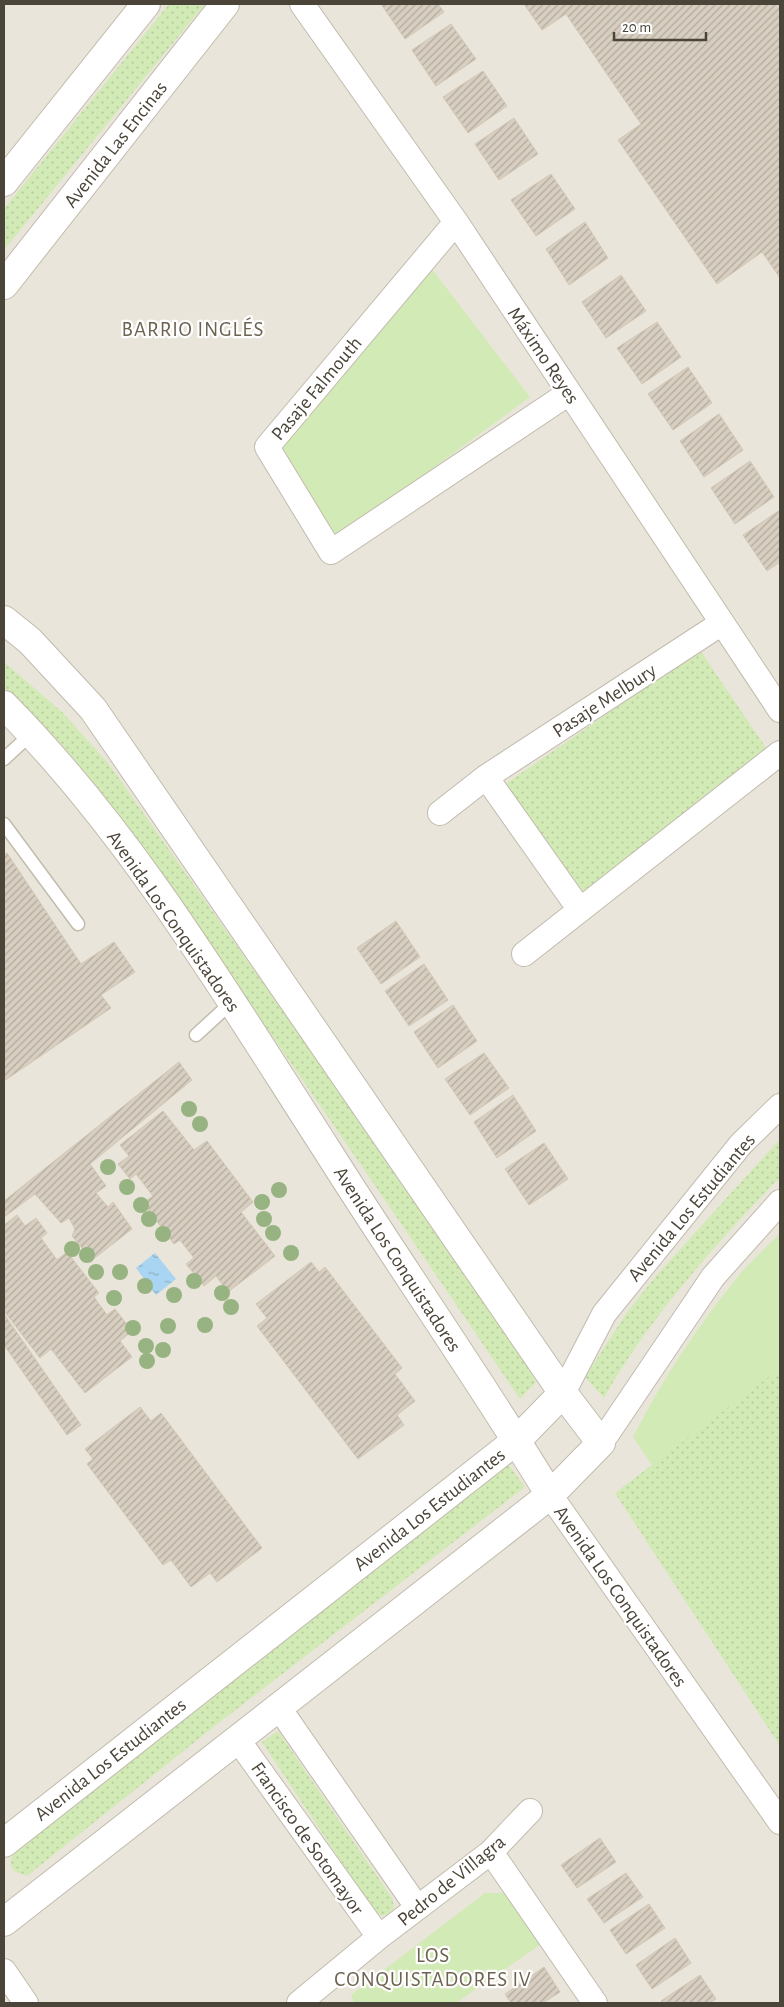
<svg xmlns="http://www.w3.org/2000/svg" width="784" height="2007" font-family="'Alegreya Sans',sans-serif">
<defs>
<pattern id="grass-dots" width="8" height="8" patternUnits="userSpaceOnUse" patternTransform="scale(1.25)"><rect width="8" height="8" fill="#d2eab5"/><path d="M2 2h.1M6 6h.1" fill="none" stroke="#b6ca9c" stroke-width="1.8" stroke-linecap="round"/></pattern>
<pattern id="water-ripples" width="26" height="14" patternUnits="userSpaceOnUse" patternTransform="scale(1.25)"><rect width="26" height="14" fill="#a9d4f2"/><path d="M2 4q2-2 4 0t4 0M15 11q2-2 4 0t4 0" fill="none" stroke="#8caec5"/></pattern>
<pattern id="building-hatch" width="6" height="6" patternUnits="userSpaceOnUse" patternTransform="scale(1.25)"><rect width="6" height="6" fill="#d8cfc1"/><path d="M-1 1l2-2M0 6l6-6M5 7l2-2" fill="none" stroke="#b1aa9e"/></pattern>
</defs>
<rect width="100%" height="100%" fill="#f6f3ec"/>
<path fill="#eae5da" d="M4,4H780V2003H4Z"/>
<path fill="url(#grass-dots)" d="M169,4H205L4,250V209Z
M700,650L766,748L583,894L504,785Z
M4,662L62,712L108,763L457,1258L530,1371L536,1382L520,1399C413,1241 307,1084 197,929C138,846 83,754 4,688Z
M780,1139V1177C716,1244 650,1316 604,1398L585,1377L628,1311L656,1276Z
M780,1368V1746L615,1493Z
M507,1463L525,1487L216,1725L27,1876L14,1871C7,1861 12,1855 20,1848Z
M278,1731L392,1898L394,1908L389,1913L382,1916L374,1911L262,1742Z"/>
<path fill="#d2eab5" d="M428,264L530,397L346,532L332,534L283,459L282,446Z
M780,1233V1368L652,1465L633,1437C662,1380 699,1324 740,1274C752,1260 767,1247 780,1233Z
M485,1893H506L540,1945L456,2003H354L351,1995Z"/>
<path fill="url(#water-ripples)" d="M155,1253L176,1279L156,1295L136,1268Z"/>
<path fill="url(#building-hatch)" stroke="#d3c7b4" d="M381,4H438L444,12L405,39Z
M524,4H780V278L762,252L717,284L618,140L641,124L566,14L542,30Z
M451,24L476,59L436,86L412,50Z
M483,71L507,106L468,133L443,97Z
M514,118L538,154L499,180L475,144Z
M551,174L575,209L536,236L511,200Z
M585,222L608,258L569,285L546,249Z
M621,275L646,311L606,338L582,302Z
M657,322L681,357L642,384L617,348Z
M688,367L712,403L673,430L648,394Z
M719,414L743,450L704,477L680,441Z
M750,461L774,497L735,524L711,488Z
M780,510V562L767,571L743,535Z
M7,853L81,964L114,942L135,972L101,995L111,1008L4,1081V855Z
M396,921L420,957L381,984L357,948Z
M424,964L448,1000L409,1026L385,991Z
M453,1005L477,1041L438,1068L414,1032Z
M484,1053L509,1088L470,1115L445,1079Z
M179,1062L192,1080L90,1164L106,1186L96,1193L108,1207L113,1202L132,1229L92,1260L72,1236L75,1229L69,1218L61,1223L35,1194L4,1217V1201Z
M513,1095L536,1131L497,1158L474,1122Z
M163,1111L194,1150L207,1141L253,1202L241,1212L275,1256L228,1292L216,1276L204,1286L186,1264L194,1258L180,1240L174,1244L143,1203L153,1196L136,1174L130,1179L118,1164L129,1156L120,1145Z
M544,1143L568,1179L529,1205L505,1169Z
M17,1215L25,1226L36,1218L47,1233L41,1238L57,1260L67,1252L99,1293L94,1297L107,1315L115,1309L132,1331L120,1341L132,1357L85,1393L51,1349L40,1358L4,1311V1225Z
M311,1262L319,1272L325,1267L402,1368L395,1374L415,1401L397,1415L404,1425L358,1459L257,1326L267,1318L256,1304Z
M4,1314L81,1425L67,1435L4,1345Z
M140,1407L151,1421L161,1413L262,1548L217,1582L210,1573L191,1587L171,1560L163,1565L87,1464L93,1459L85,1449Z
M600,1838L616,1862L577,1888L561,1865Z
M626,1873L643,1897L604,1923L587,1899Z
M649,1904L665,1928L626,1954L610,1930Z
M675,1938L691,1963L652,1989L636,1965Z
M544,1967L560,1992L543,2003H511L505,1994Z
M700,1975L716,1999L709,2003H663L661,2001Z"/>
<g fill="none" stroke-linecap="round" stroke-linejoin="round">
<g stroke="#c2bbae" stroke-width="15">
<path id="service" d="M4,759L32,733
M4,824L78,924
M196,1035L232,1002"/>
</g>
<g stroke="#c2bbae" stroke-width="26">
<path id="minor" d="M302,4L456,222L780,710
M456,222L267,447L331,552L569,393
M486,777L580,910
M440,813L486,777L722,623
M524,954L780,753
M563,1393L604,1314L741,1144L780,1106
M601,1443L713,1277L780,1202
M550,1495L780,1822
M279,1708L417,1907
M238,1740L379,1937
M491,1852L595,2003
M4,1971L26,2003
M299,2003L379,1937L491,1852L530,1811"/>
</g>
<g stroke="#c2bbae" stroke-width="30">
<path id="tertiary" d="M4,182L146,4
M4,285L225,4
M4,620L30,641L93,709L563,1393L601,1443L550,1495L4,1922
M4,705C133,835 228,997 327,1150C400,1266 479,1378 550,1495
M4,1843L517,1440L563,1393"/>
</g>
<use href="#service" stroke="#fff" stroke-width="12"/>
<use href="#minor" stroke="#fff" stroke-width="24"/>
<use href="#tertiary" stroke="#fff" stroke-width="28"/>
</g>
<g fill="#97b381">
<circle cx="189" cy="1109" r="8"/>
<circle cx="200" cy="1124" r="8"/>
<circle cx="108" cy="1167" r="8"/>
<circle cx="127" cy="1187" r="8"/>
<circle cx="279" cy="1190" r="8"/>
<circle cx="262" cy="1202" r="8"/>
<circle cx="141" cy="1205" r="8"/>
<circle cx="149" cy="1219" r="8"/>
<circle cx="264" cy="1219" r="8"/>
<circle cx="273" cy="1233" r="8"/>
<circle cx="163" cy="1234" r="8"/>
<circle cx="72" cy="1249" r="8"/>
<circle cx="291" cy="1253" r="8"/>
<circle cx="87" cy="1255" r="8"/>
<circle cx="96" cy="1272" r="8"/>
<circle cx="120" cy="1272" r="8"/>
<circle cx="194" cy="1281" r="8"/>
<circle cx="145" cy="1286" r="8"/>
<circle cx="222" cy="1293" r="8"/>
<circle cx="174" cy="1295" r="8"/>
<circle cx="114" cy="1298" r="8"/>
<circle cx="231" cy="1307" r="8"/>
<circle cx="205" cy="1325" r="8"/>
<circle cx="168" cy="1326" r="8"/>
<circle cx="133" cy="1328" r="8"/>
<circle cx="146" cy="1346" r="8"/>
<circle cx="163" cy="1350" r="8"/>
<circle cx="147" cy="1361" r="8"/>
</g>
<g text-anchor="middle" stroke-width="4.5" stroke-linejoin="round" paint-order="stroke">
<g font-size="20" fill="#4b4439" stroke="#fff">
<text transform="translate(115 144) rotate(-52)" y="7">Avenida Las Encinas</text>
<text transform="translate(544 355) rotate(56)" y="7">Máximo Reyes</text>
<text transform="translate(316 388) rotate(-50)" y="7">Pasaje Falmouth</text>
<text transform="translate(604 700) rotate(-33)" y="7">Pasaje Melbury</text>
<text transform="translate(174 921) rotate(55)" y="7">Avenida Los Conquistadores</text>
<text transform="translate(691 1207) rotate(-50)" y="7">Avenida Los Estudiantes</text>
<text transform="translate(398 1259) rotate(57)" y="7">Avenida Los Conquistadores</text>
<text transform="translate(429 1509) rotate(-38)" y="7">Avenida Los Estudiantes</text>
<text transform="translate(621 1596) rotate(55)" y="7">Avenida Los Conquistadores</text>
<text transform="translate(110 1759) rotate(-38)" y="7">Avenida Los Estudiantes</text>
<text transform="translate(308 1838) rotate(55)" y="7">Francisco de Sotomayor</text>
<text transform="translate(451 1880) rotate(-39)" y="7">Pedro de Villagra</text>
</g>
<g font-size="21" letter-spacing="1" fill="#6e6250" stroke="#fff">
<text x="193" y="336">BARRIO INGLÉS</text>
<text x="433" y="1962">LOS<tspan x="433" dy="24">CONQUISTADORES IV</tspan></text>
</g>
</g>
<rect width="784" height="2007" fill="none" stroke="#4b4439" stroke-width="10"/>
<path d="M614 32v8h92v-8" fill="none" stroke="#4b4439" stroke-width="2.5"/>
<text x="622" y="32" font-size="15" fill="#4b4439" stroke="#ffffff" stroke-width="4" paint-order="stroke">20 m</text>
</svg>
